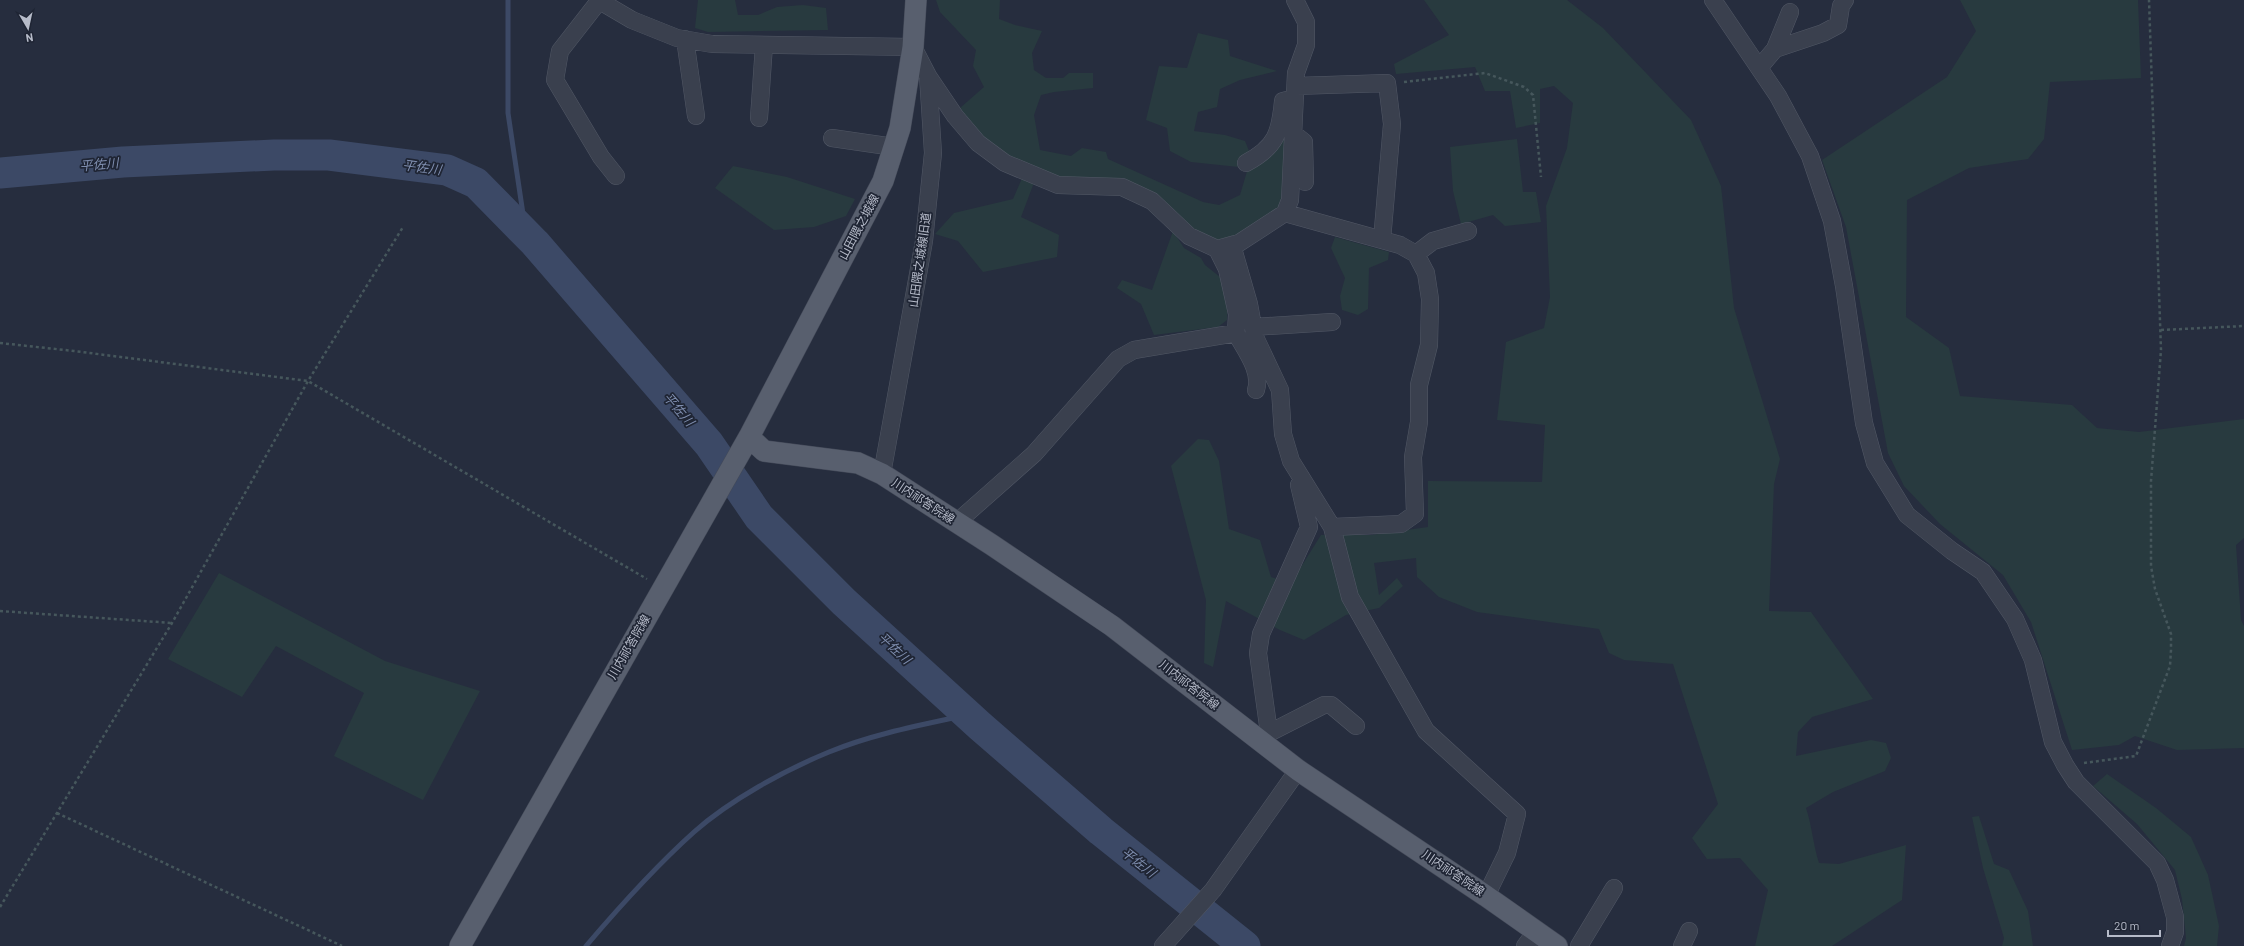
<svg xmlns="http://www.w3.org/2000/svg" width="2244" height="946" font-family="Barlow,'Noto Sans JP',sans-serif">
<rect width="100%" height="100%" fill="#262d3e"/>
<path fill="#283a3f" d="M698,0H735L738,15H758L777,7L803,5L826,8L828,30L708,32L695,28Z
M936,0H1000L999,19L1015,25L1042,31L1032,53L1034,70L1046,78H1063L1069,73H1093V88L1054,92L1041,95L1034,115L1040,150L1071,156L1082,148L1106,152L1108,159L1203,202L1219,205L1240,195L1248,168L1191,162L1170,151L1167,128L1146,120L1159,66L1187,68L1198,33L1228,40L1230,56L1277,71L1240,80L1220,89L1217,107L1198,112L1194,131L1225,135L1245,141L1251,156L1289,129L1282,209L1239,239L1217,245L1189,232L1153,197L1068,179L1014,163L975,132L960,108L984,87L973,66L976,50L940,12Z
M1424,0H1567L1603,28L1691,120L1721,186L1734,308L1780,459L1774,484L1769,611L1811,612L1873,699L1812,717L1798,732L1796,756L1871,740L1886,743L1891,758L1885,771L1833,792L1806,808C1812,826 1813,844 1819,863L1839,864L1906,845L1902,900L1832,946H1755L1768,890L1740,858L1707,859L1692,838L1718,804L1673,664L1624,660L1609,653L1599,629L1477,612L1439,597L1417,577L1416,558L1374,563L1379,595L1397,578L1403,586L1379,608L1346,615L1304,640L1280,630L1226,601L1213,667L1204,663L1206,600L1171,466L1198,439L1209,440L1219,461L1229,529L1260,540L1271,577L1291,583L1321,535H1371L1428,527V481L1542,482L1545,425L1497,420L1506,342L1544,328L1550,297L1546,206L1567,148L1573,103L1554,86L1540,89V123L1516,128L1510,91H1485L1475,67L1396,74L1394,64L1449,35Z
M1960,0H2138L2141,78L2050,82L2044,139L2028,159L1969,168L1907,200L1906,317L1949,348L1960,396L2072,405L2097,428L2139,432L2244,419V538L2236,545L2241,620L2244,626V748L2177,750L2135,736L2119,745L2072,750L2031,622L2003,575L1940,524L1904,486L1888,453L1846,227L1822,160L1947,77L1976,31Z
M1517,139L1523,192H1536L1541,222L1505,226L1493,215L1461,224L1453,191L1450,147Z
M733,166L787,177L855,199L846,216L814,227L774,230L715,188Z
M1023,176L1035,180L1021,217L1059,235L1057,257L983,272L958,241L935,234L954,213L1013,199Z
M1173,231L1184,248L1201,258L1205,265L1220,277L1228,302L1227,320L1218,327L1154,335L1141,304L1117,288L1122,280L1152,290Z
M1335,237L1389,252L1388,260L1369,268L1368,309L1358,315L1342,310L1340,296L1345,278L1331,248Z
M219,573L385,661L480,691L423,800L334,756L364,693L276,646L242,697L168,659Z
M2107,774L2156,808L2191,837L2208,875L2219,926L2217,946H2184L2186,938L2182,899L2175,870L2137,824L2093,786Z
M1979,816L1994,864L2009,870L2028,911L2033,946H2002L2004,938L1983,868L1972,817Z"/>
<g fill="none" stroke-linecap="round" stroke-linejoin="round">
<path stroke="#3c4966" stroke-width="5" d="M508,0V113L526,234
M586,946C620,906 655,867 694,832C730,800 785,770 829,752C873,734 921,725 967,715"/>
<path stroke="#3c4966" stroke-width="31" d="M0,173L123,162L274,155H329L447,170L476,183L535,243L709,444L759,517L844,602L980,726L1101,831L1245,946"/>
<g stroke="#525866" stroke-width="18">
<path id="minor" d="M598,0L632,20L677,38L712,44L913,47L928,76L933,153L924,241L882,474
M1713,0L1778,96L1810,156L1832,221L1844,286L1864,423L1875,463L1907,515L1952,551L1983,572L2015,619L2033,660L2053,742L2065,765L2076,782L2157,863L2165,880L2175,917V932L2170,946
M599,1L560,51L555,80L601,157L616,176
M685,39L696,116
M1775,49L1790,12
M1759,68L1775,49L1823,33L1838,25L1841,6L1845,0
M928,76L955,116L978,143L1005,163L1058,185L1122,187L1152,201L1189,236L1217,249L1227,269L1237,314L1236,333L1134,350L1118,359L1034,454L956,523
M1296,86L1387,83L1392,124L1382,240
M759,118L764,45
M1294,134L1304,142L1305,182
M832,138L894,147
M1246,163C1276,147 1280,133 1283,101L1295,98
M1232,245L1249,304L1255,337L1280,390L1283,434L1291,461L1332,527L1401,524L1415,514L1413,457L1419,422V385L1429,345L1430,299L1426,273L1416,254L1400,245L1285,213
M1221,248L1239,243L1285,213L1290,200L1296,73L1306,45V22L1295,0
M1416,254L1433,241L1468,231
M1253,327L1332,322
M1236,333C1245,350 1262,371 1256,390
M1332,527L1350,597L1426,731L1517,814L1507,853L1486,896
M1269,733L1324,705H1331L1356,726
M1263,743L1269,733L1258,653L1261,634L1309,527L1299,485
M1163,946L1213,890L1298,770
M1525,946L1536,931
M1579,946L1614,888
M1682,946L1689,931"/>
</g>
<g stroke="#434958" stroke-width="22">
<path id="major" d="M749,437L764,451L858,463L882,474L992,545L1112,626L1298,770L1486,896L1557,946
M460,946L749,437L883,181L900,128L913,47L916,0"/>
</g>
<path stroke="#46575c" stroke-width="2.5" stroke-dasharray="3 3" stroke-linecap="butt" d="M1404,82L1485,73L1524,87L1533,95L1541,177
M2161,330L2244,326
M0,343L74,351L308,381L647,579
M0,611L172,623
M2084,763L2136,756L2170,666L2171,650V634L2155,589L2151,566V481L2161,350L2149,0
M57,813L342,946
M0,907L172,623L308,381L403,227"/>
<use href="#minor" stroke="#3a404e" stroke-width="17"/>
<use href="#major" stroke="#585f6e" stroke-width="21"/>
</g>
<g text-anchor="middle" stroke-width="3.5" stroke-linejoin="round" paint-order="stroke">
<g font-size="12" fill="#b6bbc9" stroke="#1f2534">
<text transform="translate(859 227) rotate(-62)" y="4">山田隈之城線</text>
<text transform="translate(920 260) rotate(-82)" y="4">山田隈之城線旧道</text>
<text transform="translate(923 501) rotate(33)" y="4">川内祁答院線</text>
<text transform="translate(629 647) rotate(-60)" y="4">川内祁答院線</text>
<text transform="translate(1189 685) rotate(38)" y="4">川内祁答院線</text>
<text transform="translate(1453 873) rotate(34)" y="4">川内祁答院線</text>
</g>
<g font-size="13" font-style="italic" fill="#7f8eaf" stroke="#1f2534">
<text transform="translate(99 164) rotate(-5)" y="5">平佐川</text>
<text transform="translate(422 167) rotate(8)" y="5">平佐川</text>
<text transform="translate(679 409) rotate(49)" y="5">平佐川</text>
<text transform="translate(895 648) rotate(43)" y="5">平佐川</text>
<text transform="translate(1139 862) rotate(38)" y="5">平佐川</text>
</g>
</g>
<g transform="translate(28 28) rotate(171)" stroke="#1f2534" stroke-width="3" paint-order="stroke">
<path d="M0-3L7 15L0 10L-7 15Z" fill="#b6bbc9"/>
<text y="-6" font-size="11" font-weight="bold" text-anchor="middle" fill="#b6bbc9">N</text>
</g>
<path d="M2108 930v6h52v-6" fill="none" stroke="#b6bbc9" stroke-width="2"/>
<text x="2114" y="930" font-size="12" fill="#b6bbc9" stroke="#1f2534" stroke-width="3" paint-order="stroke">20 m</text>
</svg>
